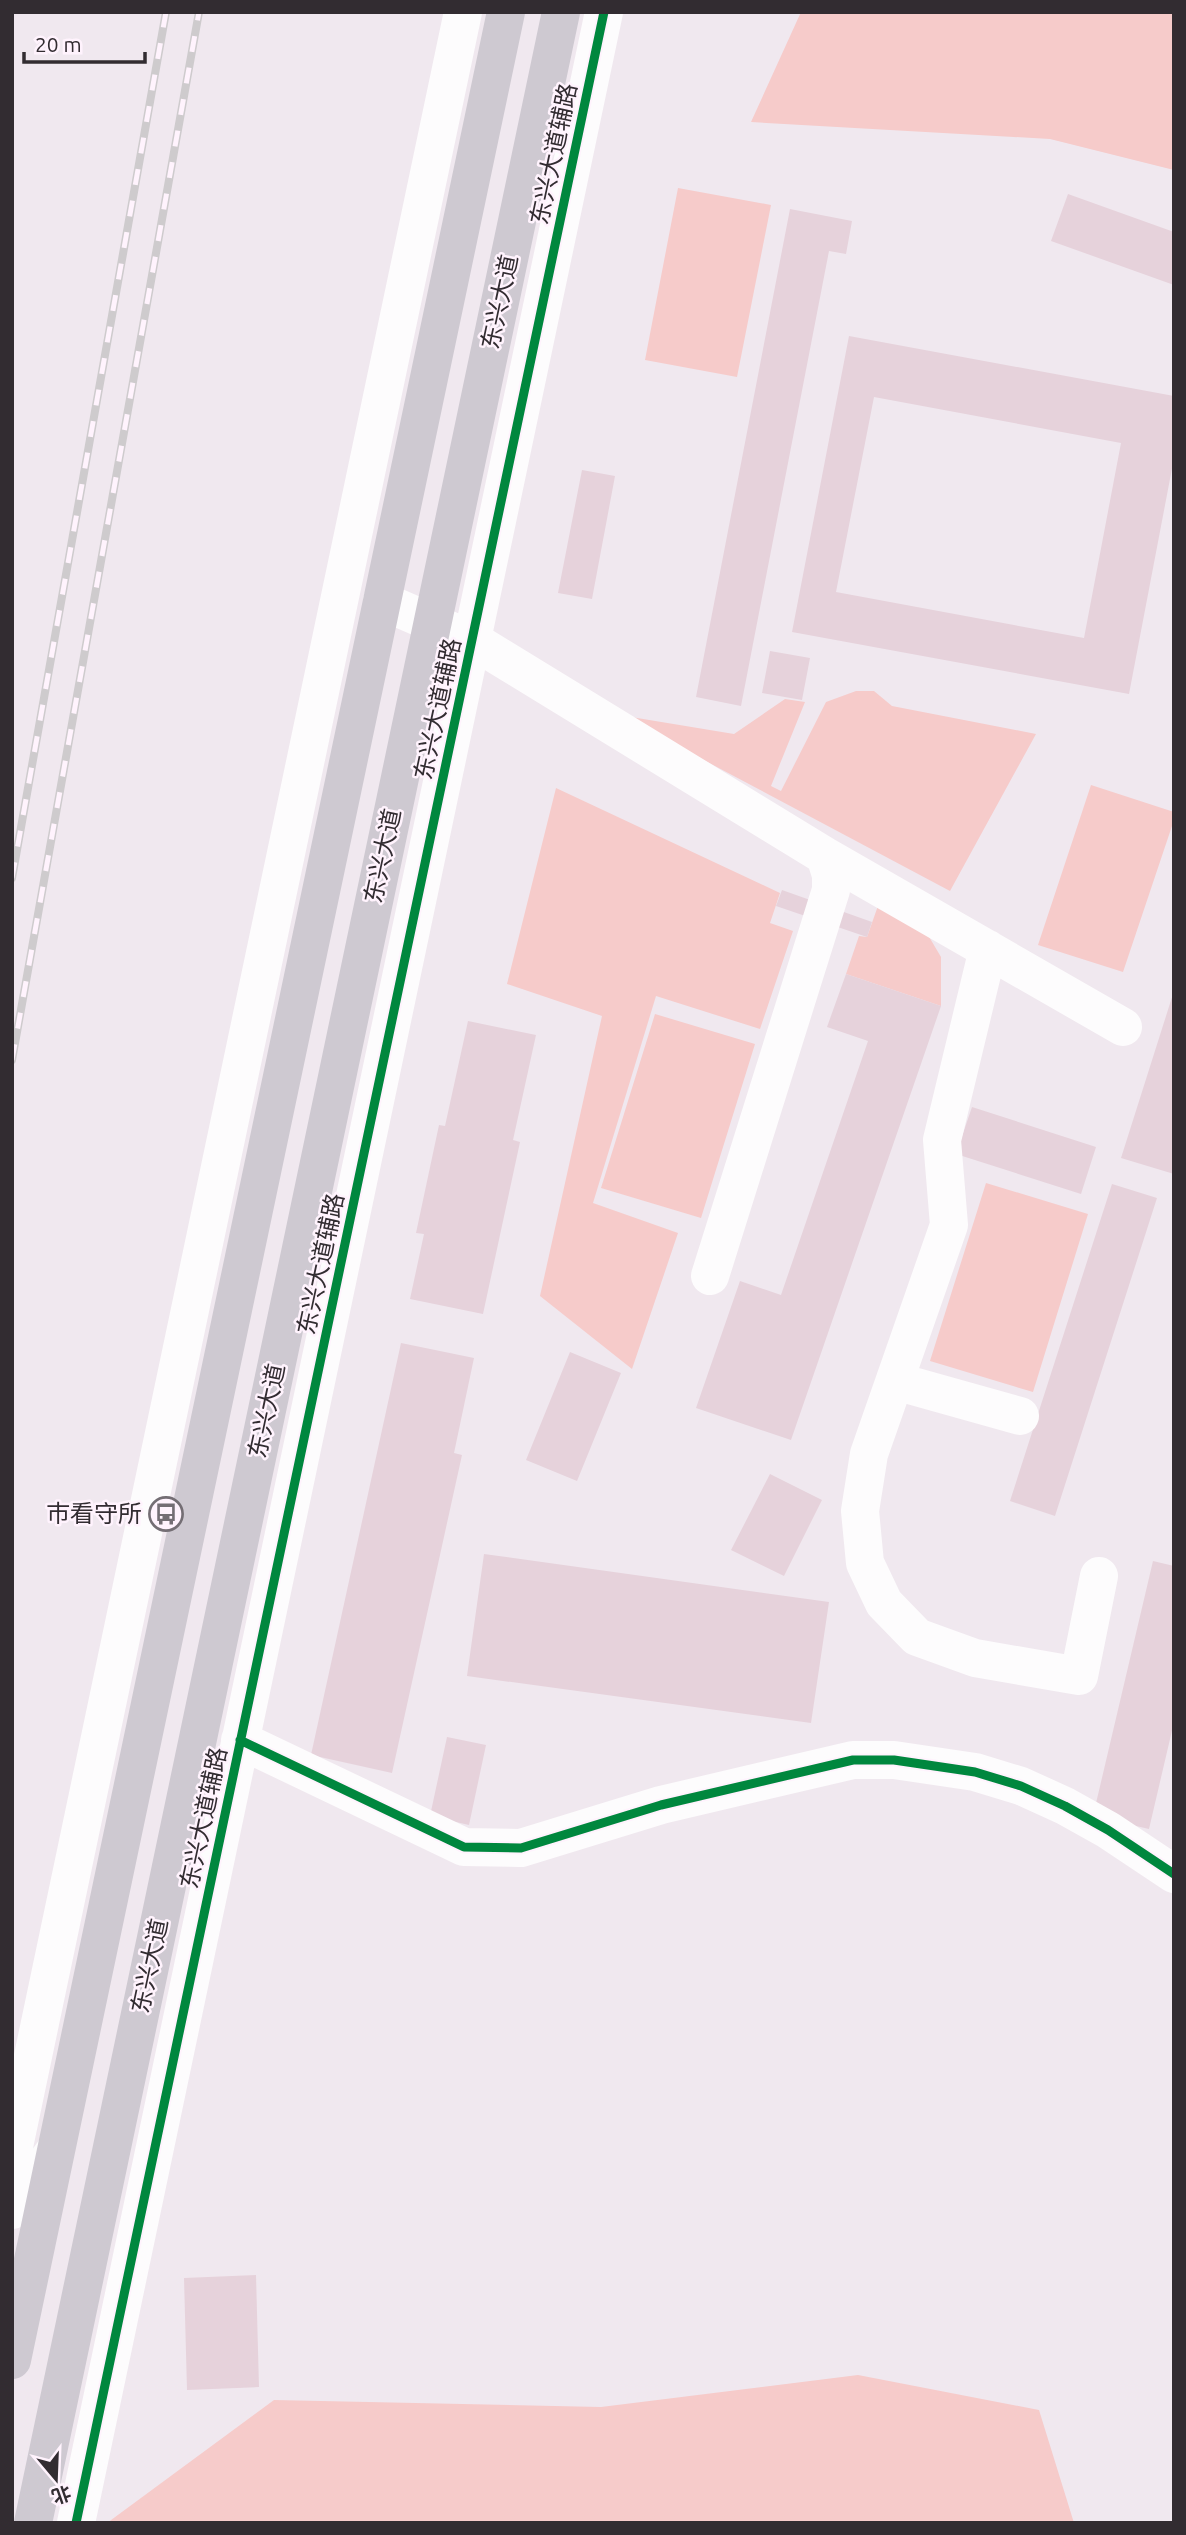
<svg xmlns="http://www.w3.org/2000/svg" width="1186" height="2535" font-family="Ubuntu,'Noto Sans SC',sans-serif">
<rect width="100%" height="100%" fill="#f0e8ef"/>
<path fill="#f6cbca" d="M801,12H1174V170L1050,139L751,122Z
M678,188L771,205L737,377L645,360Z
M856,691H874L892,706L1036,734L950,891L619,715L734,734L785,699L805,702L771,786L781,791L826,702Z
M1091,785L1174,812V820L1123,972L1038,945Z
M556,788L780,893L770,923L793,931L760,1029L656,996L593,1203L678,1233L632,1369L540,1296L602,1016L507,984Z
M879,903L928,935L941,957V1006L846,974L859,936L867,937Z
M655,1014L755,1044L701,1218L601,1188Z
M986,1183L1088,1214L1033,1392L930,1361Z
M858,2375L1039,2410L1074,2523H107L274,2400L601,2407Z"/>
<path fill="#e6d2db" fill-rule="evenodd" d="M1068,194L1174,232V285L1051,241Z
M790,209L852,221L846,254L829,251L741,706L696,697Z
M849,336L1174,396V458L1129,694L792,632ZM874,397L1121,443L1084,638L836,592Z
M582,470L615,476L592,599L558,593Z
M770,651L810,658L802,700L762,693Z
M782,890L872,922L867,937L776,906Z
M846,974L941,1006L791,1440L696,1408L740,1281L781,1295L868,1041L827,1027Z
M1173,994H1174V1174L1121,1158Z
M468,1021L536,1035L513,1140L520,1142L483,1314L410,1299L424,1234L416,1233L439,1125L445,1126Z
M972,1107L1096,1147L1081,1194L956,1154Z
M1112,1184L1157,1198L1055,1516L1010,1501Z
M401,1343L474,1358L454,1453L462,1455L392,1773L311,1755Z
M570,1352L621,1373L577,1481L526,1460Z
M770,1474L822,1500L784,1576L731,1550Z
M484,1554L829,1602L811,1723L467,1676Z
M1153,1561L1174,1566V1722L1149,1829L1093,1816Z
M447,1737L486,1745L469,1825L430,1816Z
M256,2275L259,2387L187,2390L184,2278Z"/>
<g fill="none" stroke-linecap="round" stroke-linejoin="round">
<path stroke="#fdfcfd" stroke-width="38" d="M382,601L472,640L825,856L1123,1027
M988,949L942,1140L949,1225L869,1454L860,1511L865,1563L884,1603L917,1637L975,1658L1079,1676L1099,1576
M710,1276L831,890V875L825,856
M895,1381L1020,1416
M240,1740L464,1847L521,1848L661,1805L853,1760H894L975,1772L1021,1786L1065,1806L1108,1830L1174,1874
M12,2156L463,12
M12,2210L56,2149
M76,2523L604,12"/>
<path stroke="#cec9d1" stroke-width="38" d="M12,2360L506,12
M33,2523L561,12"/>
<g stroke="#cecbcd" stroke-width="8">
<path id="rail" d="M12,878L166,12
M12,1060L199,12"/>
</g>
<use href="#rail" stroke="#fff3fd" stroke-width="5" stroke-dasharray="16" stroke-linecap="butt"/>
<g stroke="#fff3fd" stroke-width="13">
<path id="cycleway" d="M240,1740L464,1847L521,1848L661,1805L853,1760H894L975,1772L1021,1786L1065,1806L1108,1830L1174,1874
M76,2523L604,12"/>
</g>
<use href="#cycleway" stroke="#00873e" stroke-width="9"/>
</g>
<defs>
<g id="bus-ring" transform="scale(1.75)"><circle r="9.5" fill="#fff3fd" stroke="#746e74" stroke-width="1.5"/><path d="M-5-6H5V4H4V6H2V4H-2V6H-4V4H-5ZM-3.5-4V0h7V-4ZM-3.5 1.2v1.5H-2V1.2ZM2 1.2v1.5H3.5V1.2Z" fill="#746e74"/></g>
</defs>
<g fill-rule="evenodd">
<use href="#bus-ring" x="166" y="1514"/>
</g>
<g text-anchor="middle" stroke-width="5" stroke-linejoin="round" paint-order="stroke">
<g font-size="24" fill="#322c31" stroke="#fff3fd">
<text transform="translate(554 154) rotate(-78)" y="8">东兴大道辅路</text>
<text transform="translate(500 302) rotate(-78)" y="8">东兴大道</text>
<text transform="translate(438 709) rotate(-78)" y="8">东兴大道辅路</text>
<text transform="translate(383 856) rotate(-78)" y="8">东兴大道</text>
<text transform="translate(321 1264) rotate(-78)" y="8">东兴大道辅路</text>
<text transform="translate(267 1411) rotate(-78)" y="8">东兴大道</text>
<text transform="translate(204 1818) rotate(-78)" y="8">东兴大道辅路</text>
<text transform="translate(150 1966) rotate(-78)" y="8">东兴大道</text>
</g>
<g font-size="24" fill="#322c31" stroke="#fff3fd" text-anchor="end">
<text x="142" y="1522">巿看守所</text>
</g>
</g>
<rect width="1186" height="2535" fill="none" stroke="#322c31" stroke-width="28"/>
<g transform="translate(56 2479) rotate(161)" stroke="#fff3fd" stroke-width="5" paint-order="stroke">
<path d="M0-5L12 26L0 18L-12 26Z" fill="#322c31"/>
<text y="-10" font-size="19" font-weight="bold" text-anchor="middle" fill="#322c31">北</text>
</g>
<path d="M24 52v10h121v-10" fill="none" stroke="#322c31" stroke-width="3.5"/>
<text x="35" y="52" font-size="21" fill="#322c31" stroke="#fff3fd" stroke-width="5" paint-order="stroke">20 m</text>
</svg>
